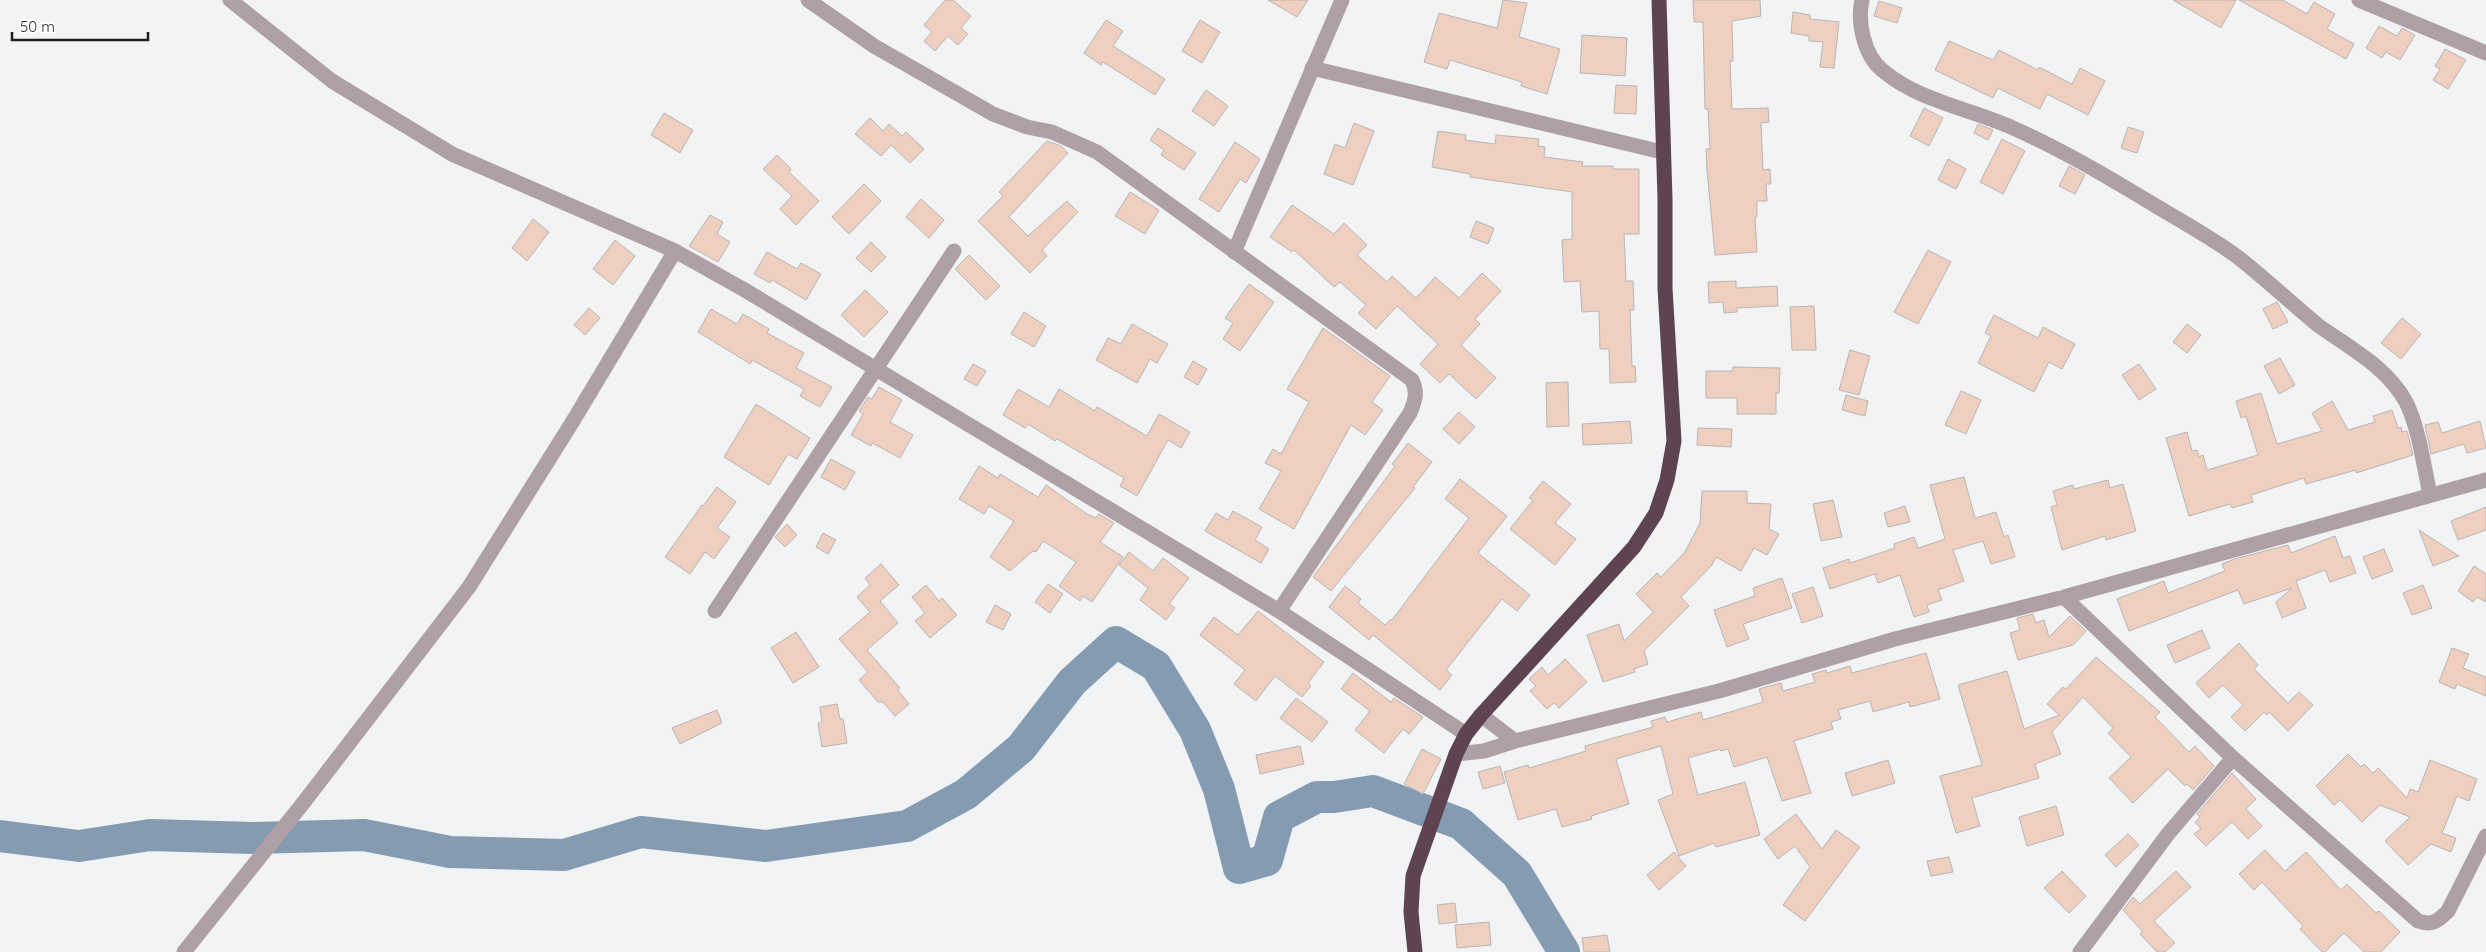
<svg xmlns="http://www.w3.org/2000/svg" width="2486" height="952" font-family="Quicksand,sans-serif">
<rect width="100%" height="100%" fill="#f1f3f5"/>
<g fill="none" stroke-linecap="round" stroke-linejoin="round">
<path stroke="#859bb1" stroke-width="32" d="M0,836L79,846L150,835L253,838L364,835L450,852L564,855L641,832L766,846L907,826L966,794L1021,748L1072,682L1116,642L1156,666L1195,730L1219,789L1239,868L1267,860L1279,817L1317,797H1334L1373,791L1461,824L1517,874L1564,952"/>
</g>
<path fill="#eecfc0" stroke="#b9b6b5" d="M945,0H953L971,16L961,28L968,34L958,45L948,36L935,51L924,41L932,32L924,25Z
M1268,0H1308L1297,17Z
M1503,0L1527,3L1519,37L1560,49L1547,94L1521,86L1522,82L1450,60L1447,69L1424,62L1439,13L1497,28Z
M1693,0H1760L1761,16L1732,21L1733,61H1730L1732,109L1768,108L1769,122L1761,123L1763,170L1770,169L1771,184H1766L1767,201H1757V217H1755L1757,252L1715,255L1707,170L1706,149H1710L1708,109H1705L1703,22H1694Z
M2173,0H2236L2221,28Z
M2239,0H2283L2307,14L2314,2L2335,14L2327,29L2354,44L2346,59Z
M1879,1L1902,8L1897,23L1874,16Z
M1793,12L1810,15V19L1839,22L1834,68L1820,67L1823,42L1809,41V36L1791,33Z
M1106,20L1123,31L1113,46L1165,79L1155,95L1103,62L1101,65L1084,53Z
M1200,20L1220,32L1202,63L1182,51Z
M2379,26L2397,36L2402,28L2415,35L2400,60L2386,52L2382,58L2366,48Z
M1582,35L1627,38L1625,76L1580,73Z
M1949,41L1993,60L1999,50L2038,70L2039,67L2072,84L2080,68L2105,81L2088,115L2047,94L2040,109L1998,88L1993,98L1935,70Z
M2445,49L2466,60L2448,89L2433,80L2440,69L2435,66Z
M1616,85L1637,86L1636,114L1614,113Z
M1206,90L1228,106L1214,126L1192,111Z
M1924,108L1943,118L1929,146L1910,136Z
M664,113L693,130L680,153L651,135Z
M870,118L883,131L889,124L902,136L906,132L924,149L910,163L891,145L881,156L855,134Z
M1354,123L1374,131L1353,185L1324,174L1335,144L1345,148Z
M1978,124L1993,130L1988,140L1974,133Z
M2128,127L2144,132L2137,153L2121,148Z
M1158,128L1196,153L1184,170L1161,155L1164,150L1150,140Z
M1438,131L1466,135L1465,140L1495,144L1496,135L1539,139L1538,146L1545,147L1544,157L1583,162L1582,166H1613V169H1639V234H1624L1626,281H1633L1634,310H1630L1632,366H1635L1636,382L1610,383L1609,349H1600L1599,311L1582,312L1580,281L1564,282L1562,240L1572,239V192L1470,177V174L1432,167Z
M2002,139L2025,151L2003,194L1980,182Z
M1047,141L1061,146L1068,153L1009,217L1028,236L1067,201L1078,212L1042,250L1047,256L1030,273L978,221L1003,196L999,192Z
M1235,142L1260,159L1246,183L1240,179L1219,212L1199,199Z
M777,155L791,169L789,172L819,201L796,225L780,209L792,196L763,169Z
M1948,159L1966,169L1956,189L1938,180Z
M2069,166L2085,175L2075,194L2059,186Z
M864,184L881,201L849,234L832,217Z
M1130,192L1159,210L1145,234L1115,216Z
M921,199L944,220L929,238L906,217Z
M1292,205L1334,234L1344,223L1367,245L1357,255L1387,282L1392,276L1416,298L1435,277L1459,298L1482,273L1501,291L1475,319L1480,324L1461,345L1496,378L1476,399L1449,374L1440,383L1420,364L1438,344L1397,306L1376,329L1358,313L1366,305L1340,282L1334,287L1294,250L1292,252L1270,237Z
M710,215L723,222L717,234L730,242L718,262L689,246Z
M533,219L549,232L527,261L512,248Z
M1476,221L1494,228L1488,244L1470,237Z
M615,240L635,256L613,285L593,269Z
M871,242L886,257L871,272L856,258Z
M1928,250L1951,262L1918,324L1894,312Z
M767,252L797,269L801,263L821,274L806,300L772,280L770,283L754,274Z
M969,255L1000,286L986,300L955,269Z
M1736,281V288L1777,286L1778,306L1737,308V312L1724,313L1723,302L1709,303L1708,282Z
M1249,284L1274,302L1240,351L1223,339L1233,323L1225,318Z
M865,290L888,312L864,337L841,315Z
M2277,302L2288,322L2273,329L2263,309Z
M1814,306L1816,350H1792L1790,307Z
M589,308L600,318L585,335L574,325Z
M711,309L737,324L743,314L769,329L767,333L804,353L796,368L832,387L820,407L800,396L804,389L752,360L750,364L744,360L698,332Z
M1024,312L1046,326L1034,347L1011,334Z
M1994,315L2038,338L2043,327L2075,344L2062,369L2049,362L2034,392L1978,363L1991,336L1985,333Z
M2402,318L2421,334L2401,359L2381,343Z
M1132,324L1168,344L1157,363L1150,359L1137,383L1096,360L1108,338L1121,344Z
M2187,324L2201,335L2187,353L2173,342Z
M1323,328L1390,376L1372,402L1383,410L1365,435L1351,425L1294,529L1259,509L1281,471L1265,463L1273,449L1281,454L1309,402L1287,389Z
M1850,350L1870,356L1859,395L1839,390Z
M2280,358L2295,385L2279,394L2264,366Z
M1193,361L1207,369L1198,385L1184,377Z
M973,364L986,371L977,386L964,379Z
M2139,364L2156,389L2139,400L2122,375Z
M1733,367L1780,368L1779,393H1776V414H1737V398H1706V371H1733Z
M1568,382L1569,426L1547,427L1546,383Z
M879,387L902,400L890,422L913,435L900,458L872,443L871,446L851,435L863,414L859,411L868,397L872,399Z
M1018,389L1049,407L1059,389L1095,411L1097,407L1147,436L1159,414L1190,432L1181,448L1168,440L1137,496L1120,486L1124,478L1057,439L1055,441L1028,424L1025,428L1003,415Z
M1961,391L1981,400L1966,434L1945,425Z
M2261,393L2277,444L2322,431L2312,413L2332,401L2348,430L2375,422L2373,416L2392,410L2398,428L2401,427L2402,432L2407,431L2413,455L2356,473V470L2306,484L2304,478L2251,495L2253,502L2232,508L2230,504L2189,516L2166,438L2187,432L2192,451L2197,450L2199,457L2203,455L2207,470L2258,455L2246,416L2241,418L2236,401Z
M1846,395L1868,401L1865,416L1842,410Z
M756,404L810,438L797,459L788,454L769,485L724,457Z
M1459,412L1475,427L1459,444L1443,429Z
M1630,421L1632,443L1583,445L1582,424Z
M2480,421L2486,448L2467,453L2464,444L2431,454L2425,425L2438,422L2442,433Z
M1698,428L1732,429L1731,447L1697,445Z
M1408,443L1432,462L1413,487L1415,488L1331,591L1313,577L1395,466L1392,464Z
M831,459L855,472L845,490L821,477Z
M979,466L998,478L1000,474L1038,497L1046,485L1087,514L1096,518L1099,514L1114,523L1100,542L1123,557L1092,602L1083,596L1080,601L1059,586L1076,562L1043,541L1036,552L1033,551L1010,571L990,557L1014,521L989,506L984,514L959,499Z
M1964,477L1975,518L1996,512L2004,537L2008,535L2015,557L1991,564L1983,541L1953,550L1964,581L1938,590L1942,600L1927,605L1929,612L1914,617L1900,575L1878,583L1875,574L1830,589L1823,568L1849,559L1850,563L1895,548L1894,544L1914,537L1918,548L1945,539L1930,485Z
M1460,479L1507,516L1478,553L1530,595L1517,611L1502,599L1446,670L1452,675L1440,690L1373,635L1369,640L1329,607L1345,586L1361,599L1358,603L1385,625L1391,619L1392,620L1469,518L1445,499Z
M2108,480L2110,488L2123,484L2136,531L2106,540L2105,536L2062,550L2051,507L2057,505L2053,491L2073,485L2074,489Z
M1543,481L1571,504L1555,523L1576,539L1555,565L1510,529L1533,500L1529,498Z
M717,487L736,502L717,528L730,537L714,559L705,552L690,574L665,557L702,505L703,506Z
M1702,491H1747V503L1771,504L1769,529L1779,534L1767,555L1754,548L1741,571L1716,557L1712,565L1681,597L1689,606L1644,651L1648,664L1634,669L1635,672L1603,682L1587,635L1619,624L1624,641L1653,612L1636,594L1657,573L1661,577L1685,552L1700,523Z
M1833,500L1842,537L1821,541L1813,504Z
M1905,506L1910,522L1888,527L1884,513Z
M2486,507V530L2458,540L2451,521Z
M1233,511L1262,527L1255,540L1269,549L1261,563L1205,531L1216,513L1228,520Z
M787,524L797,535L785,547L775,537Z
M2419,530L2459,556L2433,566Z
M823,533L836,540L828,554L816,547Z
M2335,536L2343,558L2350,556L2356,573L2330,582L2325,570L2296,581L2306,608L2282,618L2276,602L2292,588L2244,604L2238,590L2129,631L2117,599L2164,581L2168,593L2225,571L2222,564L2234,559L2288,545L2291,553Z
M2384,549L2393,571L2372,579L2363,557Z
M1129,552L1153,571L1163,558L1189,578L1169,604L1175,608L1166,620L1140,600L1148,588L1119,565Z
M881,564L899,585L880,601L898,623L867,650L900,688L898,690L909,704L895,716L883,702H878L859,680L868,672L839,639L870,612L857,597L870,585L865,578Z
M2474,566L2486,574V602L2477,597L2473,602L2458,591Z
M1782,578L1792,608L1743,624L1749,639L1727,647L1714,610L1755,596L1753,588Z
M1048,584L1063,594L1050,613L1035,602Z
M926,585L939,601L942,598L957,615L930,638L915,621L925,613L912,597Z
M2423,585L2432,608L2412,615L2403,593Z
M1813,587L1823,616L1802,623L1792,594Z
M995,605L1011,614L1003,630L986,622Z
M1258,611L1324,662L1308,683L1311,686L1302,697L1275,676L1256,701L1234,684L1245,670L1200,635L1214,617L1238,635Z
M2033,614L2036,623L2044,620L2049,637L2070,616L2086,631L2073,645L2018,660L2010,633L2020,630L2017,618Z
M2202,630L2210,648L2175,663L2167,645Z
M796,632L819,667L793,683L771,648Z
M2239,643L2258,665L2254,669L2288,703L2299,692L2313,705L2288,731L2269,712L2267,715L2264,712L2245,731L2231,717L2243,705L2223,685L2209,698L2196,683Z
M2452,648L2469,654L2463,668L2486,677V696L2457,684L2455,689L2439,682Z
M1926,653L1940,699L1910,707L1909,702L1873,712L1870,701L1838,710L1841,719L1831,722L1833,729L1794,741L1811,793L1782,801L1767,757L1734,767L1728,749L1721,751L1720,749L1688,758L1698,795L1745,782L1760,835L1716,847L1714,843L1679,856L1658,800L1673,794L1661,746L1616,759L1629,804L1591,816L1592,819L1562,827L1556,809L1518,820L1504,772L1528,765L1529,768L1586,751L1585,746L1653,727L1651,721L1665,717L1667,722L1701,712L1703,720L1763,702L1759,689L1781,683L1783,691L1815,682L1812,674L1826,670L1827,673L1850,666L1852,673Z
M2096,657L2160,712L2155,717L2189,752L2195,746L2214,766L2193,790L2187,784L2185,786L2168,769L2133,803L2109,778L2131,757L2108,733L2113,728L2083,697L2052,732L2061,754L2035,764L2039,778L1972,798L1980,826L1956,833L1940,776L1982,765L1958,685L2007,671L2024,729L2059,715L2047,704L2063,687L2066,689Z
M1565,659L1587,682L1559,708L1554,703L1547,709L1530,691L1536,686L1529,679L1542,667L1548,675Z
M1353,673L1391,702L1394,698L1423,717L1409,734L1403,729L1384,753L1355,730L1370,711L1341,689Z
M1296,698L1328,722L1312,742L1280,718Z
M837,704L840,719H843L847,743L822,747L818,723L822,722L820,707Z
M717,710L722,723L680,744L672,728Z
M1300,746L1304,764L1260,774L1256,755Z
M1422,749L1441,759L1423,794L1404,784Z
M2348,754L2361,767L2364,764L2373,773L2378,768L2407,798L2410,789L2418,792L2430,760L2477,779L2469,801L2457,796L2442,833L2456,838L2451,852L2431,844L2408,865L2385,841L2410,817L2380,805L2362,822L2340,800L2334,805L2316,786Z
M1888,760L1895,783L1852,796L1845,773Z
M1500,766L1505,783L1483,789L1478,772Z
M2232,773L2256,799L2246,809L2262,826L2248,839L2232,822L2206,846L2194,834L2201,829L2195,822L2200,817L2197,814Z
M2056,806L2064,835L2027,846L2019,817Z
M1796,814L1822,849L1836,830L1860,847L1805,921L1783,905L1810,867L1795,846L1778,859L1764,839Z
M2128,834L2139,845L2116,867L2105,855Z
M2265,850L2285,871L2306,852L2341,890L2347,884L2376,913L2379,911L2400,932L2381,952H2364L2344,933L2325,952H2322L2300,929L2303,926L2262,882L2254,890L2239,874Z
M1674,852L1686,866L1659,890L1647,875Z
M1949,857L1953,872L1931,876L1927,861Z
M2062,871L2086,896L2069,913L2044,888Z
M2176,871L2191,887L2154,921L2175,943L2165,952H2157L2140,934L2143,932L2123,910L2133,897L2140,904Z
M1455,903L1457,922L1439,924L1437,905Z
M1489,922L1491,945L1457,948L1455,925Z
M1607,935L1610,952H1584L1582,938Z"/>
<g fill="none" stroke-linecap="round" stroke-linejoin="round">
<path stroke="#aea0a6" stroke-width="15" d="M230,0L332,81L452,154L675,251L743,289L1279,611L1466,734
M808,0L874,46L993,114L1027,127L1052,132L1097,152L1412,380C1418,393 1415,401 1410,413L1279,611
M1862,0C1857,22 1864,55 1882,70C1920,102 1969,108 2013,128C2065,151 2113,180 2161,209C2188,225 2215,240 2239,258C2267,280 2292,304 2319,326C2350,348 2387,367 2406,402C2419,428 2424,467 2430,495
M2359,0L2486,53
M1312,68L1662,152
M1234,252L1342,0
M2064,597L2233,758L2418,921C2432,926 2438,921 2448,911L2486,836
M715,611L954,251
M1481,715L1515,741
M1456,754L1484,751L1515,741L1719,691L1895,639L2064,597L2486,480
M184,952L304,802L469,587L573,421L675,251
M2080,952L2168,834L2233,758"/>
<path stroke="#5e4450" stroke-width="15" d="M1415,952L1411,912L1413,876L1456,754L1466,734L1481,715L1634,547L1656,513L1667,480L1674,441L1665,288V199L1659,0"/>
</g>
<path d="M12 32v8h136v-8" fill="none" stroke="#1d1e1f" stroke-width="2.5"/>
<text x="20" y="32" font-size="15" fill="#1d1e1f" stroke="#ffffff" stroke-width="4" paint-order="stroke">50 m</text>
</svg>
